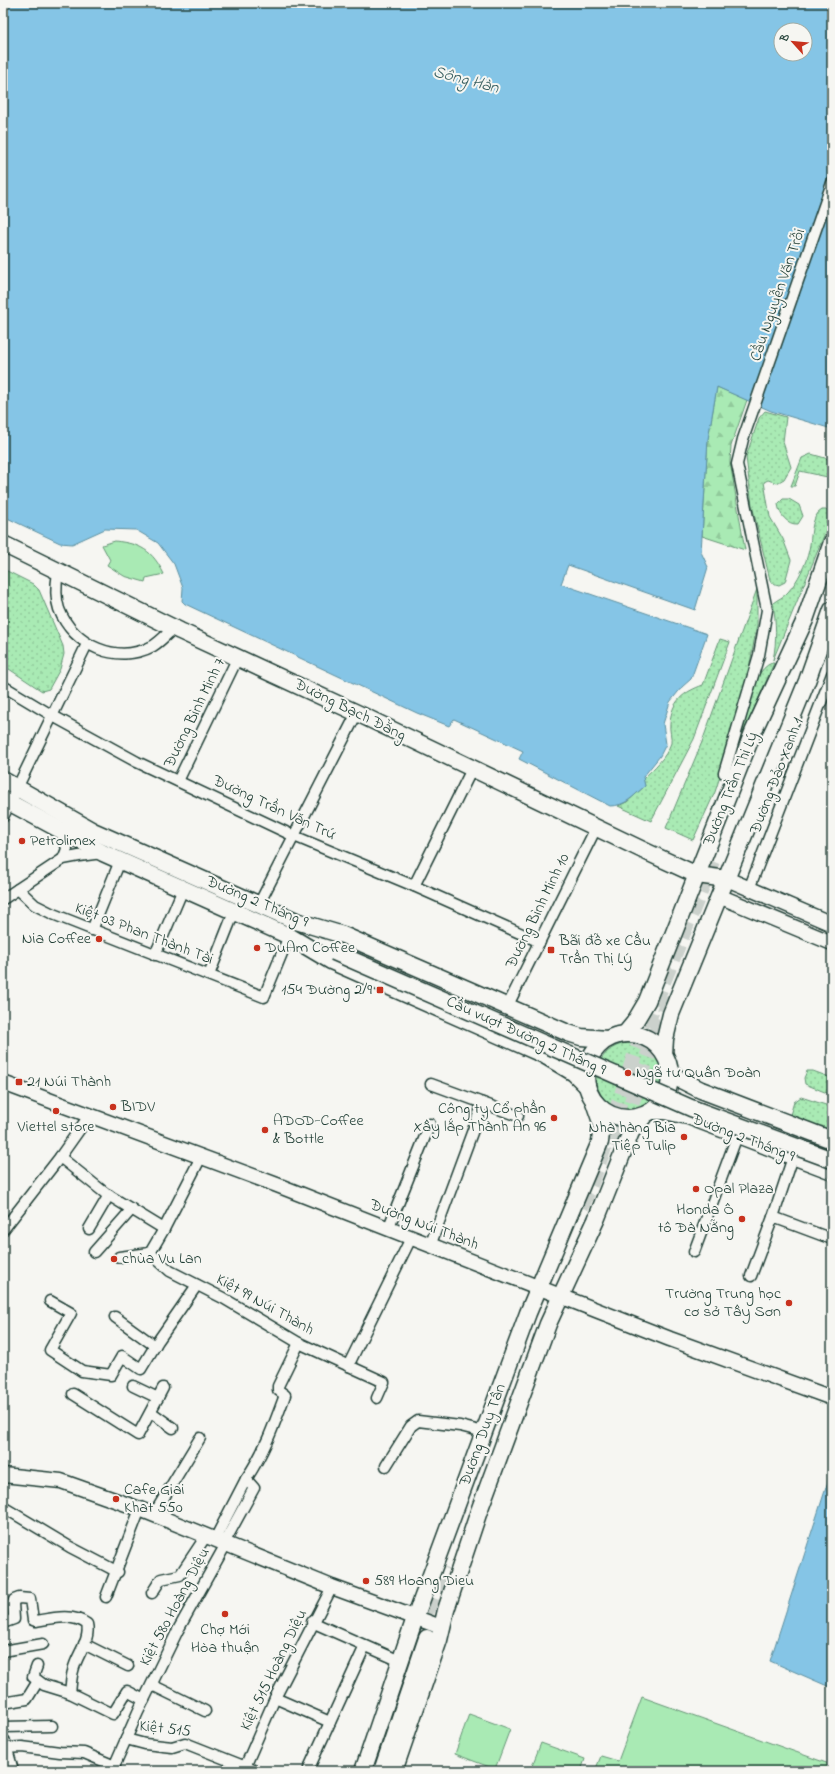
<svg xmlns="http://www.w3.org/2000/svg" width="835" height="1774" font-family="'Indie Flower',sans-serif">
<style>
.grass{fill:url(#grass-dots);stroke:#649474}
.forest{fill:url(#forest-firs);stroke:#649474}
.green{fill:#a9eab4;stroke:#649474}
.water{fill:#85c5e6;stroke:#5c8f9f;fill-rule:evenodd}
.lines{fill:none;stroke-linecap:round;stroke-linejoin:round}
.primary-tunnel{stroke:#cbd1cc;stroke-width:16;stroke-dasharray:16 8;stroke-linecap:butt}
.street-casing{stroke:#1f3d34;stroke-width:13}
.secondary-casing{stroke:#1f3d34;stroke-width:17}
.primary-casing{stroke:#1f3d34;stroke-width:19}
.street{stroke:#f6f6f2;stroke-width:10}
.secondary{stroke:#f6f6f2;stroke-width:14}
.primary{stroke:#f6f6f2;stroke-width:16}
.primary-bridge-casing{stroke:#1f3d34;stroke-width:19;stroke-linecap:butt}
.primary-bridge{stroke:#f6f6f2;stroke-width:16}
.poi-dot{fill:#c8321e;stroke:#f6f6f2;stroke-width:1.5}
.labels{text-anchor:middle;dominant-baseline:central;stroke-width:4;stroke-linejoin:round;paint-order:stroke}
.street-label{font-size:16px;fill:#1f3d34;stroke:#f6f6f2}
.poi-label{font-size:16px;fill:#1f3d34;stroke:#f6f6f2;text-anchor:start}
.water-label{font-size:17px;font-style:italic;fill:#385f60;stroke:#f6f6f2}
</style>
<defs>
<pattern id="grass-dots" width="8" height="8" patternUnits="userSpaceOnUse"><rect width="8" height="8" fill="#a9eab4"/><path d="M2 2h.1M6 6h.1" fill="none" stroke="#91ca9b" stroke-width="1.8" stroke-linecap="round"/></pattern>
<pattern id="forest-firs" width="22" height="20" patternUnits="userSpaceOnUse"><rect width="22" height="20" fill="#a9eab4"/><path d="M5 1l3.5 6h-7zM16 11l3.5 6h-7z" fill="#91ca9b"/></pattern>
</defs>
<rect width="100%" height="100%" fill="#f6f6f2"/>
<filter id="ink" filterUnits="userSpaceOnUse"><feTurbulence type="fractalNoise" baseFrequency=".025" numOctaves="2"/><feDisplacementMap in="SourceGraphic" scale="8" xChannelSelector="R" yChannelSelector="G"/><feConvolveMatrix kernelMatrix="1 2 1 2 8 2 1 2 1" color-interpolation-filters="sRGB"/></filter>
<g filter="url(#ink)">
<g class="grass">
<path d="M765 411 786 417 783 442 791 467 784 479 777 483 768 480 764 482 770 517 783 539 791 560 785 582 779 585 772 583 770 580 752 505 746 457 759 418Z"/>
<path d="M811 454 832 460V478L800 471 795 486H791L802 458Z"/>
<path d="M783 499H789L799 505 803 516 798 524C787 525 779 514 778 504Z"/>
<path d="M822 510H832V516L773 660C777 641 776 622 773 603 778 599 784 597 788 592 798 581 806 564 809 550 812 538 810 516 822 510Z"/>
<path d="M3 569 33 584 39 590 63 646 64 654 60 669 49 689 42 691 3 665Z"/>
<path d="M757 589V625L745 691 731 742 715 792 693 840 666 828 702 742Z"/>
<path d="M720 639 730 642 694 739 651 821 618 806 627 802 645 786 643 779C654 768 666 758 671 743 672 737 669 730 670 724 671 701 684 692 703 685Z"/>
<path d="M772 663H774L731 762C737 740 749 670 772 663Z"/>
<circle cx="630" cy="1077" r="34"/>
<path d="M807 1071H813L832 1078V1095L805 1084 804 1078Z"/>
<path d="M801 1097 832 1107V1131L790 1115 794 1102Z"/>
</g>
<path class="forest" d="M717 387 747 400 731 446 730 462 745 550 702 536 708 439Z"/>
<g class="green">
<path d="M115 541C141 544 152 550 164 574L146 578 145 582 124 576 107 565 110 560 102 545Z"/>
<path d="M642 1697 832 1765V1771H595L601 1756 618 1761Z"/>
<path d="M469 1714 510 1729 495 1769 455 1754Z"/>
<path d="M541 1743 585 1759 581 1771H530Z"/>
</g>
<g class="water">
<path d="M3 3H832V429L771 411 717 387 708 439 701 552 708 567 695 610 568 565 561 584 707 634 691 679 682 687 670 702 663 724 666 744 660 756 643 777 645 786C633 796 626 806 610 806L519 759 523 751 454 719 449 726 417 713 185 604 182 601 183 588 174 564 158 543 136 530 105 529 72 544 60 543 3 516ZM781 30H805V54H781Z"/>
<path d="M832 1469V1688L770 1661Z"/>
</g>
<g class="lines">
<g class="primary-tunnel">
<path d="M617 1148 639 1080 670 995"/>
<path d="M581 1207C604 1154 620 1098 639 1044 662 982 688 922 712 861"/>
<path d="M418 1635 443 1566"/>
</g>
<g class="street-casing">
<g id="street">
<path d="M58 572C56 584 55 597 59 609 73 646 117 665 153 646 161 641 167 634 174 628"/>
<path d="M3 686 53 716 137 762 294 836 414 886 540 942"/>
<path d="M724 773 759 655 767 610 737 464 743 439 832 183"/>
<path d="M178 781 238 657"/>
<path d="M3 817 87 644"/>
<path d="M62 831 67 849 63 859"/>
<path d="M414 886 472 769"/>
<path d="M18 889 35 905 53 914 264 997 289 936"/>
<path d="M749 889 832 674"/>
<path d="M3 899 63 859 79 856 102 853"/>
<path d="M259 904 357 713"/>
<path d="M92 930 120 861"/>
<path d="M155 955 183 889"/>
<path d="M209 975 234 912"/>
<path d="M507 1007 596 828"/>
<path d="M431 1084 518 1116"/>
<path d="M60 1157 105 1193 164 1229"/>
<path d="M793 1157 773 1217 832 1239"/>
<path d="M89 1229 109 1195"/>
<path d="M388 1229 430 1124"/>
<path d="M3 1230 60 1157 89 1116"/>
<path d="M430 1246 483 1103"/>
<path d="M94 1252 132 1209"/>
<path d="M694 1252 737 1136"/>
<path d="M150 1253 170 1271 223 1298 299 1343 384 1382 377 1398"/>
<path d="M150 1253 164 1229 201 1157"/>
<path d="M119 1257 150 1253"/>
<path d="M751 1276 773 1217"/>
<path d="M50 1301 71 1313 50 1350 82 1371 111 1375 122 1356 141 1369 158 1341 197 1285"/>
<path d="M115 1317 155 1346"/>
<path d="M348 1366 411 1238"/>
<path d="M133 1386 158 1398"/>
<path d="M73 1394 138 1435 163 1388"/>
<path d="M151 1412 173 1428"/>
<path d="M386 1466 411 1426 418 1421 460 1426 484 1432"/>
<path d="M3 1507 70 1547 118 1572"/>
<path d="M154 1514 200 1438"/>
<path d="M215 1539 246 1479"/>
<path d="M224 1543 254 1488 246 1479C264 1453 274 1425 285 1395L278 1390V1386L299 1343"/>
<path d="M152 1593 161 1579 180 1575 206 1536"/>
<path d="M106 1597 140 1509"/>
<path d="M312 1622 400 1661"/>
<path d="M3 1623 14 1619 13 1603 14 1600 19 1598 30 1599 33 1620 36 1621C53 1618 72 1613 87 1624 91 1641 76 1655 73 1671 71 1678 71 1686 70 1693"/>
<path d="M84 1644 128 1666"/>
<path d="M3 1651 43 1644"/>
<path d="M37 1666 33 1677 44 1685 70 1693 113 1714 127 1691 144 1700"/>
<path d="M152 1685 205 1711"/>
<path d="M275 1698 330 1722"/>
<path d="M3 1703 27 1699 38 1681"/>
<path d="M3 1727 52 1726"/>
<path d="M126 1739 145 1744 172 1747 185 1743 256 1771"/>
<path d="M5 1748 22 1747 60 1752 84 1753 115 1766"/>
<path d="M245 1767 275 1698 332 1587"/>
<path d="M309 1768 365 1646"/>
<path d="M112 1771 138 1712 178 1630 226 1544"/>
</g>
</g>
<g class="secondary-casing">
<g id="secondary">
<path d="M727 879 832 924"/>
<path d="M719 896 832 943"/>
<path d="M3 1083 277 1185 670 1339 832 1398"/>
<path d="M3 1475 61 1481 140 1509 332 1587 441 1627"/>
<path d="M3 1742 11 1771"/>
</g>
</g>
<g class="primary-casing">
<g id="primary">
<path d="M3 544 180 631 357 713 649 853 697 875 727 879"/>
<path d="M3 780 93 831 127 846 296 921 343 935 568 1033 581 1037 607 1039"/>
<path d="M3 799 103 853 289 936 331 961 544 1055 574 1073 587 1086"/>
<circle cx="628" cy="1076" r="42"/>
<path d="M625 1034 634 1023 647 1001 754 730 805 620 832 542"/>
<path d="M664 1054 665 1039 671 1014 807 681 832 610"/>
<path d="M670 1071 679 1079 701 1090 832 1140"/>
<path d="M652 1111H664L688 1116 832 1171"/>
<path d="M363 1771 415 1618 528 1313 600 1142 602 1125 594 1102"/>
<path d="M382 1771 427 1638"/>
<path d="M394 1771 439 1640 446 1610 479 1511 548 1324 596 1220 631 1132 644 1116"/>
</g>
</g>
<use href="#street" class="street"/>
<use href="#secondary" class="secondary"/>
<use href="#primary" class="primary"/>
<g class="primary-bridge-casing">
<path id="primary-bridge" d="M334 952 691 1108 832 1160"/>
</g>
<use href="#primary-bridge" class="primary-bridge"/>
</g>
</g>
<g class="poi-dot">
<circle cx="22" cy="841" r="4"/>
<circle cx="99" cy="939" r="4"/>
<circle cx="257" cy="948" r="4"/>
<rect x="547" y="946" width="8" height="8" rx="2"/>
<rect x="376" y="986" width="8" height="8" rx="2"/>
<circle cx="628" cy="1073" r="4"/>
<rect x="15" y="1078" width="8" height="8" rx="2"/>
<circle cx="113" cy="1107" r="4"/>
<circle cx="56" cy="1111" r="4"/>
<circle cx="554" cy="1118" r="4"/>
<circle cx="265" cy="1130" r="4"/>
<circle cx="684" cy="1137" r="4"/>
<circle cx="696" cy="1189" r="4"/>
<circle cx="742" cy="1219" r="4"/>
<circle cx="114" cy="1259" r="4"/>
<circle cx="789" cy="1303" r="4"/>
<circle cx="116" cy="1499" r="4"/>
<circle cx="366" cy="1581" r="4"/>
<circle cx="225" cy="1614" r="4"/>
</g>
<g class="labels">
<g class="street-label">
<text transform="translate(778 295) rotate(-71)">Cầu Nguyễn Văn Trỗi</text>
<text transform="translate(350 710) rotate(26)">Đường Bạch Đằng</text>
<text transform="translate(195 713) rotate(-64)">Đường Bình Minh 7</text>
<text transform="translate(777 776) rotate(-69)">Đường Đảo Xanh 1</text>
<text transform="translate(731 789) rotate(-68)">Đường Trần Thị Lý</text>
<text transform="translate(274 808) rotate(25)">Đường Trần Văn Trứ</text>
<text transform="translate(257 902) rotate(23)">Đường 2 Tháng 9</text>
<text transform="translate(538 911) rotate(-64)">Đường Bình Minh 10</text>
<text transform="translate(144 934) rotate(21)">Kiệt 03 Phan Thành Tài</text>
<text transform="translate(526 1036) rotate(24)">Cầu vượt Đường 2 Tháng 9</text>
<text transform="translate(743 1138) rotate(21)">Đường 2 Tháng 9</text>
<text transform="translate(424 1225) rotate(21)">Đường Núi Thành</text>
<text transform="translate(265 1305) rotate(29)">Kiệt 99 Núi Thành</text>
<text transform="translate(483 1435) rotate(-70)">Đường Duy Tân</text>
<text transform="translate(175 1607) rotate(-62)">Kiệt 580 Hoàng Diệu</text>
<text transform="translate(274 1670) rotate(-64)">Kiệt 515 Hoàng Diệu</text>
<text transform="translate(165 1729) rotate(6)">Kiệt 515</text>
</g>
<g class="poi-label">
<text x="30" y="841">Petrolimex</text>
<text x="91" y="939" text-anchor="end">Nia Coffee</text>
<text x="559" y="941">Bãi đỗ xe Cầu<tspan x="559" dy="18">Trần Thị Lý</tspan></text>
<text x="265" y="948">DuAm Coffee</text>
<text x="372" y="990" text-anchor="end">154 Đường 2/9</text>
<text x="636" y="1073">Ngã tư Quân Đoàn</text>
<text x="27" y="1082">21 Núi Thành</text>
<text x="121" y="1107">BIDV</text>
<text x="546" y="1109" text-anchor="end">Công ty Cổ phần<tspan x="546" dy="18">Xây lắp Thành An 96</tspan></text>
<text x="273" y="1121">ADOD-Coffee<tspan x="273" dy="18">&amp; Bottle</tspan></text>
<text x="56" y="1127" text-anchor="middle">Viettel store</text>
<text x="676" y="1128" text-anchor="end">Nhà hàng Bia<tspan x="676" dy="18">Tiệp Tulip</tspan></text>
<text x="704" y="1189">Opal Plaza</text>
<text x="734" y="1210" text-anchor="end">Honda Ô<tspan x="734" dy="18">tô Đà Nẵng</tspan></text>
<text x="122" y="1259">chùa Vu Lan</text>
<text x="781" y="1294" text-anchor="end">Trường Trung học<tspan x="781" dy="18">cơ sở Tây Sơn</tspan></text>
<text x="124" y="1490">Cafe Giai<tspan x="124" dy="18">Khat 550</tspan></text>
<text x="374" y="1581">589 Hoang Dieu</text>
<text x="225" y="1630" text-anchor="middle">Chợ Mới<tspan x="225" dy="18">Hòa thuận</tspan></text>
</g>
<g class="water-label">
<text transform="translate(466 80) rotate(15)">Sông Hàn</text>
</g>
</g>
<rect width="835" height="1774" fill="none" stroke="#f6f6f2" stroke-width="16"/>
<rect x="8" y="8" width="819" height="1758" fill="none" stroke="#1f3d34" stroke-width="1.5" filter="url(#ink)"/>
<g transform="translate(793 42) rotate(297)"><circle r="19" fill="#f6f6f2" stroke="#a0aca6"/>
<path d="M0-3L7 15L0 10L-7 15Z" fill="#c8321e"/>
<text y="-6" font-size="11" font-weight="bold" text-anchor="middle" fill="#1f3d34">B</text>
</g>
</svg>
